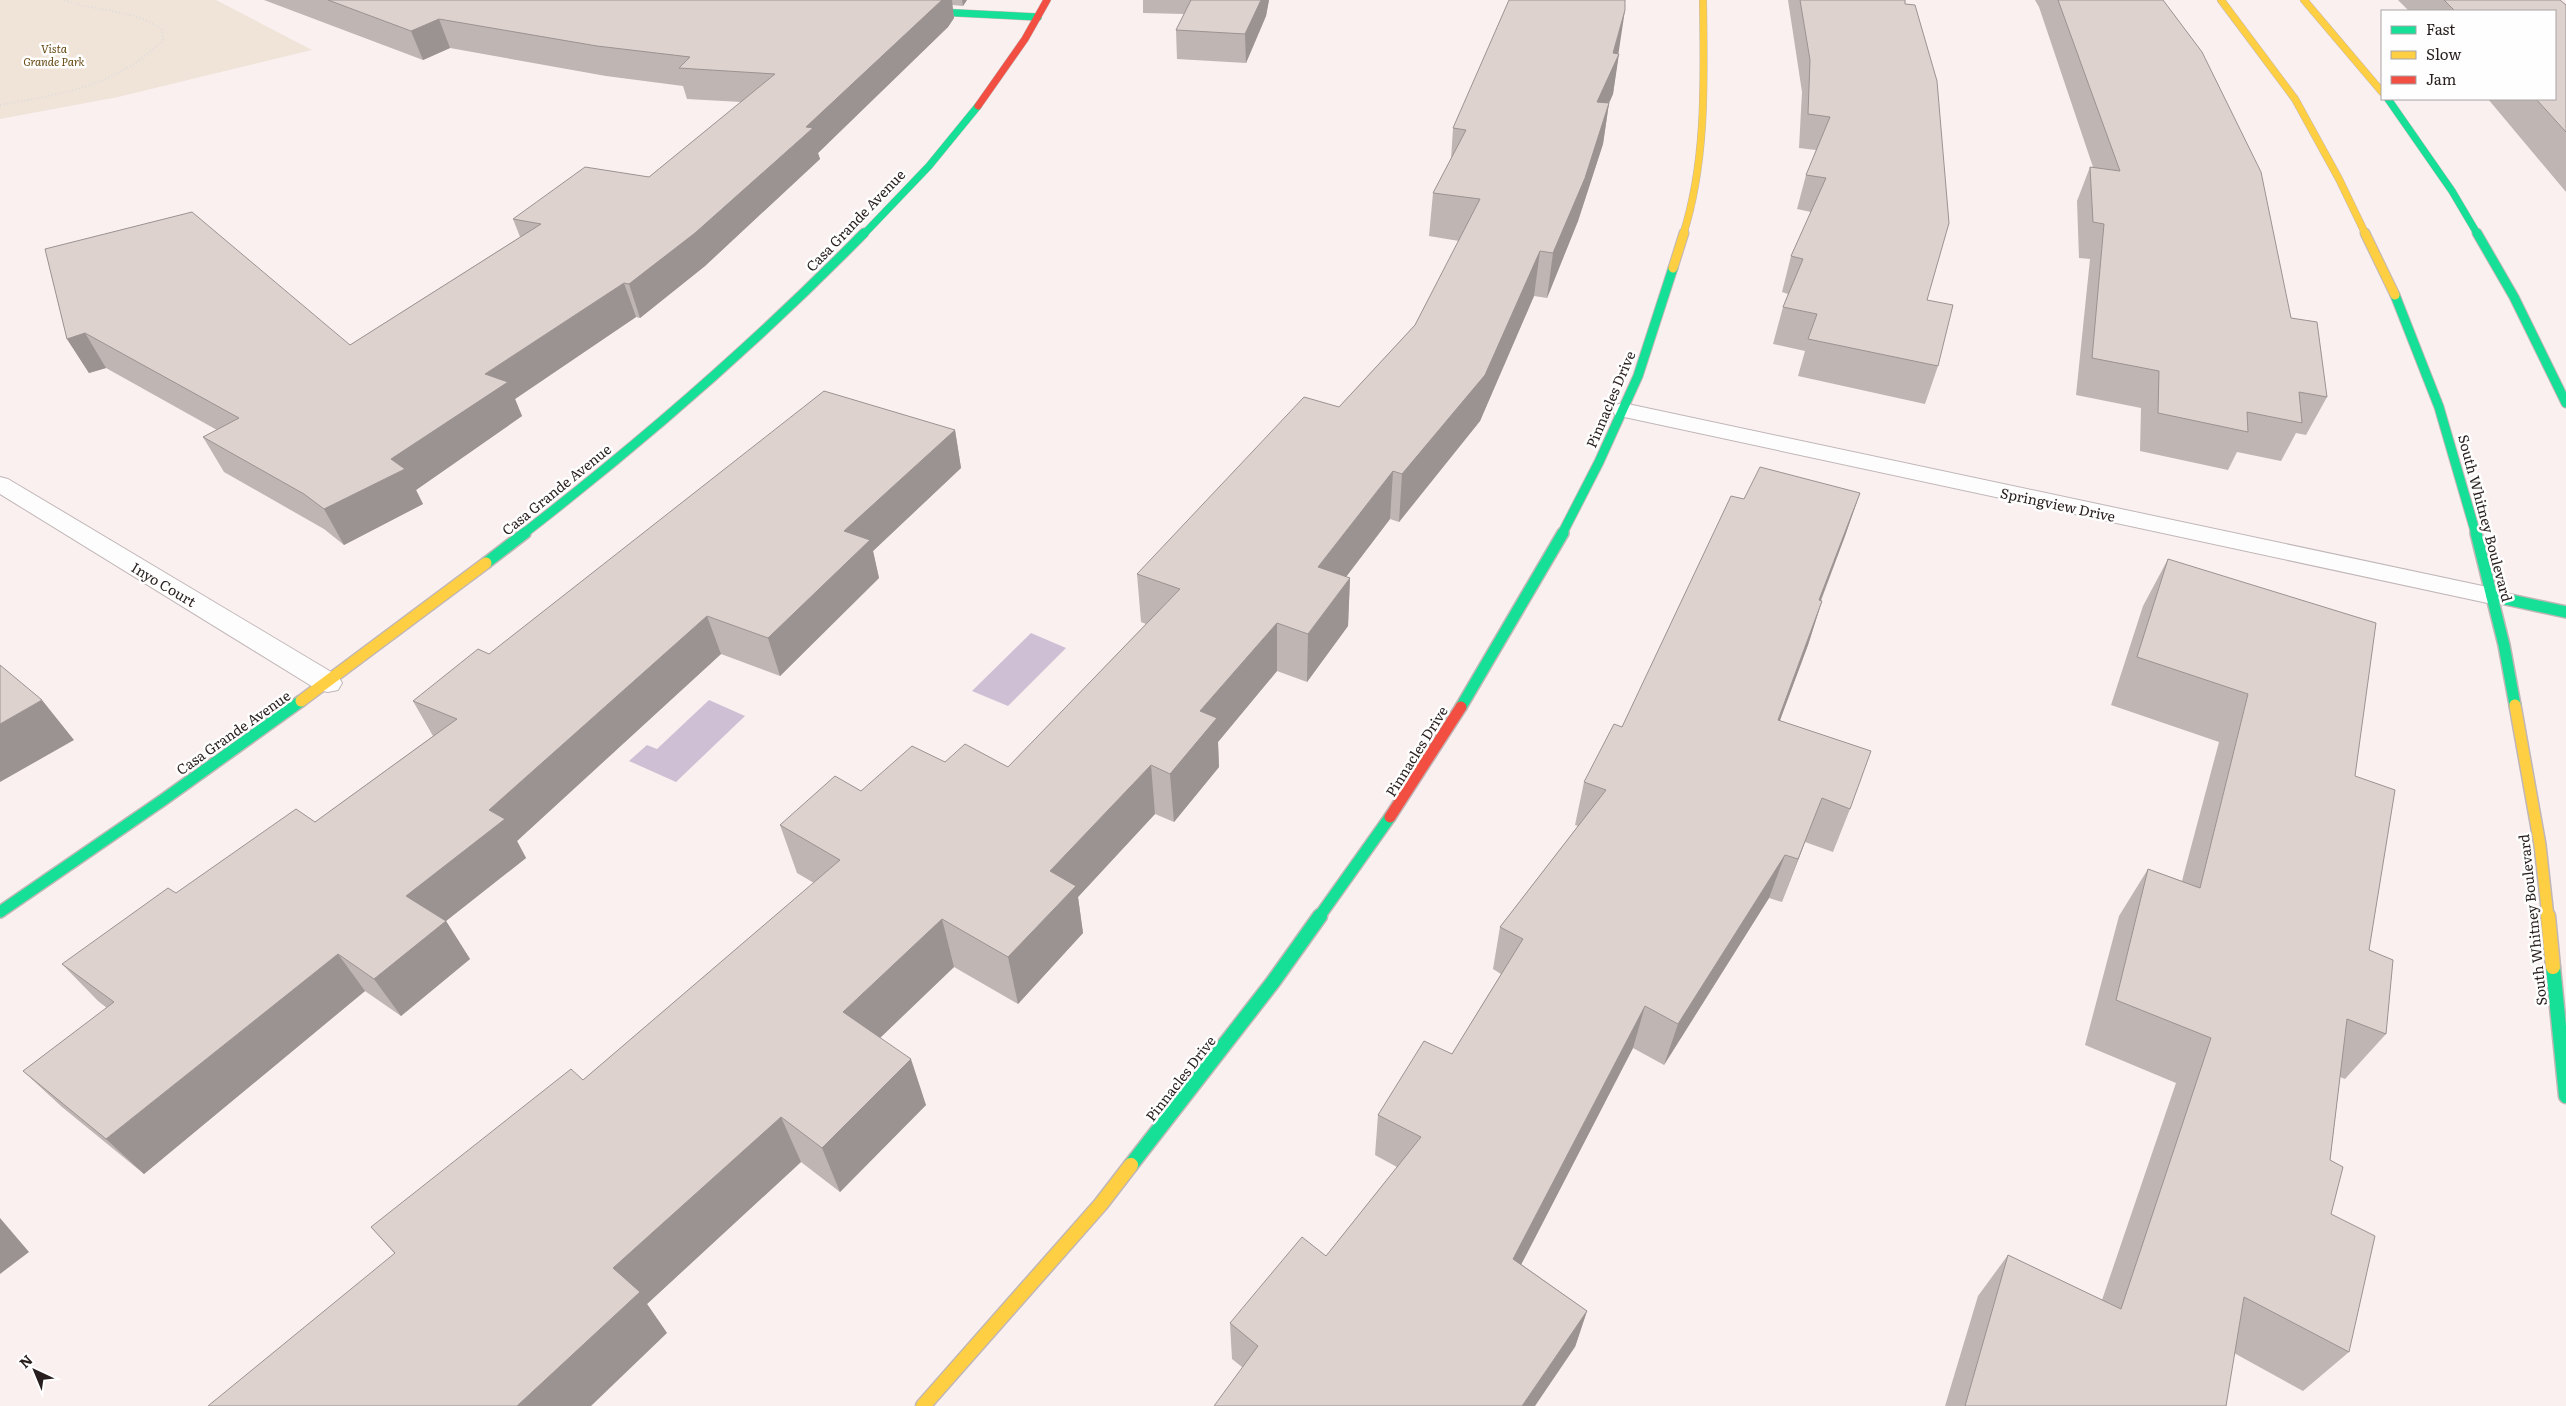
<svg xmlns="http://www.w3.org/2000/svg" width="2566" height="1406" font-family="Literata,serif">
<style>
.green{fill:#f0e4d9}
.water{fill:#cfbfd5}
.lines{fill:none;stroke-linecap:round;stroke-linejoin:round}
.street-casing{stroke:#c0b6b7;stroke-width:2}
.fast-far3-casing{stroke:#c0b6b7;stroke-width:8}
.fast-far2-casing{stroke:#c0b6b7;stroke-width:11}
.fast-far1-casing{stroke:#c0b6b7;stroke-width:14}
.fast-casing{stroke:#c0b6b7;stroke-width:17}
.slow-far3-casing{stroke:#c0b6b7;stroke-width:8}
.slow-far2-casing{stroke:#c0b6b7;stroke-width:11}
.slow-far1-casing{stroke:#c0b6b7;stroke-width:14}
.slow-casing{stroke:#c0b6b7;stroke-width:17}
.jam-far1-casing{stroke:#c0b6b7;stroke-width:8}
.jam-casing{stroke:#c0b6b7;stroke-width:14}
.path{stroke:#dfdcdc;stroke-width:2;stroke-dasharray:1 2.5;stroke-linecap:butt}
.street{fill:#fefdfd;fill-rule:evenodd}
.fast-far3{stroke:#16e098;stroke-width:7}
.fast-far2{stroke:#16e098;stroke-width:9}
.fast-far1{stroke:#16e098;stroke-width:11}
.fast{stroke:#16e098;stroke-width:14}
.slow-far3{stroke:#ffcf43;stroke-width:7}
.slow-far2{stroke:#ffcf43;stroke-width:9}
.slow-far1{stroke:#ffcf43;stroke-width:11}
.slow{stroke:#ffcf43;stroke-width:14}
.jam-far1{stroke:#f24e42;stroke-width:7}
.jam{stroke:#f24e42;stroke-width:11}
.wall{fill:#bfb5b2}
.shaded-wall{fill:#9b9391}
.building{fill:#ded2cf;stroke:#9b9391}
.labels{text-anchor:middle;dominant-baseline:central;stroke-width:5;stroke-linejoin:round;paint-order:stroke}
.far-park-label{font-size:11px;font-style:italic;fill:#664a14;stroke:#fefefe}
.street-label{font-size:14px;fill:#281e1e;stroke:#fefefe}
</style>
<rect width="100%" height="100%" fill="#faf0f0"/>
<path class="green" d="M0 0H216L312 50 118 97 0 119Z"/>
<g class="water">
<path d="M1031 633 1066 648 1008 706 972 691Z"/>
<path d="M709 700 745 716 676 782 629 761 647 745 657 749Z"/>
</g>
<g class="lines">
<g class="street-casing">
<g id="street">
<path d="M1623 403 2492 588 2501 590 2505 596 2501 602 2492 604 1615 415 1612 410 1615 405Z"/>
<path d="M0 477 8 479 338 676 342 683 338 690 328 692 318 690 0 494Z"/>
</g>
</g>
<g class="fast-far3-casing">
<g id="fast-far3">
<path d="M917 11 1038 17"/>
<path d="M2388 99 2452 191 2478 235"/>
<path d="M863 235 929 166 978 106"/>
</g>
</g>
<g class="fast-far2-casing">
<g id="fast-far2">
<path d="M2477 233 2514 297 2566 403"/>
<path d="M2395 295 2439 407 2476 534"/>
<path d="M523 534C643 441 758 341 864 233"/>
<path d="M1562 534 1599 462 1638 376 1673 268"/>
</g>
</g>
<g class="fast-far1-casing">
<g id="fast-far1">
<path d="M2476 533 2504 645 2515 705"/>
<path d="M486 563 525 533"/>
<path d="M2492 596 2566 612"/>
<path d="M1461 707 1563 533"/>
<path d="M0 912 163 800 301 701"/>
<path d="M1319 917 1390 817"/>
</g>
</g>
<g class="fast-casing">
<g id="fast">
<path d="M2553 967 2566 1096"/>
<path d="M1131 1165 1273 982 1320 916"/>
</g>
</g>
<g class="slow-far3-casing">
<g id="slow-far3">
<path d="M2221 0 2295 99 2339 179 2366 235"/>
<path d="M2304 0 2382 92"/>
<path d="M1683 235C1707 160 1704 78 1703 0"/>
</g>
</g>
<g class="slow-far2-casing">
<g id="slow-far2">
<path d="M2365 233 2395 295"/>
<path d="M1673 268 1684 233"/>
</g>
</g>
<g class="slow-far1-casing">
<g id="slow-far1">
<path d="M301 701 486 563"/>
<path d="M2515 705 2540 845 2548 917"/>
</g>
</g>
<g class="slow-casing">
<g id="slow">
<path d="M2548 916 2553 967"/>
<path d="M923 1406 1101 1204 1131 1165"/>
</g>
</g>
<g class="jam-far1-casing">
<path id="jam-far1" d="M978 106 1025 39 1047 0"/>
</g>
<g class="jam-casing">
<path id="jam" d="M1390 817 1461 707"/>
</g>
<path class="path" d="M0 105C62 94 117 86 163 40L162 30C136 9 96 12 64 0"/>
<use href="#street" class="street"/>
<use href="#fast-far3" class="fast-far3"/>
<use href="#fast-far2" class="fast-far2"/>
<use href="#fast-far1" class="fast-far1"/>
<use href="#fast" class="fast"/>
<use href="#slow-far3" class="slow-far3"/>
<use href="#slow-far2" class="slow-far2"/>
<use href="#slow-far1" class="slow-far1"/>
<use href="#slow" class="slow"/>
<use href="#jam-far1" class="jam-far1"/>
<use href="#jam" class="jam"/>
</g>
<g class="wall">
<path d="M264 0H967L963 6 952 5 954 18 948 27 818 153 820 159 705 266 640 318 636 317 515 399 522 416 416 490 423 504 344 545 324 529 224 472 203 437 217 430 106 368 89 373 67 339 45 249 350 345 520 237 513 219 649 177 741 102 687 99 683 86 606 76 450 48 423 60Z"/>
<path d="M1143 0H1269L1266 16 1246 63 1177 59 1176 30 1184 14 1143 13Z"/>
<path d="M1788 0H1905L1927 300 1938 366 1925 404 1798 376 1805 351 1773 344 1783 307 1788 294 1782 292 1791 256 1811 212 1797 209 1806 175 1816 150 1799 148 1802 92Z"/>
<path d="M2035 0H2163L2291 318 2327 397 2306 435 2296 433 2281 461 2237 452 2228 470 2140 451 2141 408 2076 395 2090 259 2079 258 2077 201 2090 167H2093L2039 7Z"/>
<path d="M2398 0H2560L2566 5V192L2488 99H2555V11H2409Z"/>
<path d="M1619 50 1613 94 1609 103 1603 144 1578 221 1547 298 1534 296 1480 421 1399 522 1390 519 1346 577 1350 578 1348 626 1307 682 1277 671 1218 742 1219 767 1174 822 1155 814 1078 897 1083 933 1018 1004 954 967 880 1038 926 1105 840 1192 801 1162 647 1304 667 1333 395 1254 371 1227 583 1080 814 883 797 873 780 825 861 791 945 762 1008 767 1146 624 1141 622 1137 574 1339 407 1415 325 1459 241 1429 236 1433 193 1451 159 1453 128Z"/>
<path d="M955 430 961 468 873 551 879 578 780 676 721 654 517 841 526 858 446 921 470 959 401 1016 365 991 144 1174 62 1107 23 1071 107 1008 98 1001 62 964 176 893 315 822 433 736 413 701 489 654Z"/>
<path d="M1860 493 1845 536 1821 601H1822L1808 645 1780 720 1850 809 1833 852 1805 842 1782 902 1769 898 1664 1065 1633 1048 1521 1264 1587 1311 1575 1347 1242 1367 1232 1359 1230 1323 1326 1256 1397 1167 1375 1155 1378 1115 1452 1054 1501 974 1493 969 1500 927 1578 826 1575 825 1584 782 1622 727 1744 499Z"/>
<path d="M2168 559 2355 776 2369 950 2386 1034 2345 1079 2340 1077 2330 1160 2331 1214 2349 1352 2303 1391 2234 1353 2226 1406H1945L1978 1296 2008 1255 2102 1300 2176 1083 2085 1045 2119 916 2148 869 2182 881 2219 742 2111 705 2143 606Z"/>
</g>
<g class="shaded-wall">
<path d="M942 0H952L954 18 948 27 818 153 820 159 705 266 640 318 629 284Z"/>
<path d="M962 0H967L963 6Z"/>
<path d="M1261 0H1269L1266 16 1246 63 1245 34Z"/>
<path d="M1625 10 1619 50 1616 60 1619 54 1613 94 1609 103 1603 144 1578 221 1547 298 1553 253 1597 102 1613 53Z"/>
<path d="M439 19 450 48 423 60 411 31Z"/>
<path d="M1540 251 1534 296 1480 421 1399 522 1402 474Z"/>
<path d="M624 283 636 317 515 399 522 416 416 490 423 504 344 545 324 509 391 459 485 374Z"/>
<path d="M85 333 106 368 89 373 67 339Z"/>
<path d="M955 430 961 468 873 551 879 578 780 676 768 638 844 531Z"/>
<path d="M1393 471 1390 519 1317 615 1318 567Z"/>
<path d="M1860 493 1845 536 1804 644 1819 600Z"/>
<path d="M1350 578 1348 626 1307 682 1308 634Z"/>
<path d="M1822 601 1808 645 1764 763 1778 720Z"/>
<path d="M707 616 721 654 517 841 526 858 446 921 470 959 401 1016 374 979 406 896 489 810Z"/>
<path d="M1277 623V671L1218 742 1219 767 1174 822 1170 774 1200 711Z"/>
<path d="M42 700 74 740 0 782V724Z"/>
<path d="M1151 765 1155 814 1078 897 1083 933 1018 1004 1008 957 1050 871Z"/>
<path d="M1822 798 1805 842 1782 902 1798 859Z"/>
<path d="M1785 855 1769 898 1664 1065 1678 1024Z"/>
<path d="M942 919 954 967 859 1058 843 1012Z"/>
<path d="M338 954 365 991 144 1174 106 1139Z"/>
<path d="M1645 1006 1633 1048 1505 1296 1513 1259Z"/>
<path d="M911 1059 926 1105 840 1192 822 1148Z"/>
<path d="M781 1117 801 1162 647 1304 667 1333 591 1406H517L613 1268Z"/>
<path d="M0 1218 29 1252 0 1274Z"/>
<path d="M1587 1311 1575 1347 1535 1406H1522Z"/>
</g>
<g class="building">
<path d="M328 0H942L806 127 813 128 695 233 629 284 624 283 485 374 508 382 391 459 405 469 324 509 304 494 203 437 239 418 85 333 67 339 45 249 192 212 350 345 541 224 513 219 585 167 649 177 775 74 679 68 690 57 597 46 439 19 411 31Z"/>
<path d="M1191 0H1261L1245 34 1176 30Z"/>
<path d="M1509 0H1625V10L1613 53 1619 54 1597 102 1609 103 1585 178 1553 253 1540 251 1485 375 1402 474 1393 471 1318 567 1350 578 1308 634 1277 623 1200 711 1217 718 1170 774 1151 765 1050 871 1076 886 1008 957 942 919 843 1012 911 1059 822 1148 781 1117 613 1268 640 1292 517 1406H208L395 1253 371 1227 571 1069 583 1080 840 860 780 825 835 776 861 791 912 746 945 762 965 744 1008 767 1180 589 1137 574 1304 397 1339 407 1415 325 1480 199 1433 193 1466 130 1453 128Z"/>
<path d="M1800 0H1905V4L1915 5 1937 81 1949 223 1927 300 1953 305 1938 366 1808 339 1817 314 1783 307 1803 259 1791 256 1826 178 1806 175 1830 117 1808 114 1810 60Z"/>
<path d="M2058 0H2163L2202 52 2261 172 2291 318 2317 322 2327 397 2299 392 2302 423 2247 412 2248 432 2158 413 2159 371 2092 358 2104 224 2093 222 2090 167 2120 171Z"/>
<path d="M2444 0H2560L2566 5V132L2536 99H2555V11H2455Z"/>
<path d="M824 391 955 430 844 531 870 540 768 638 707 616 489 810 505 819 406 896 446 921 374 979 338 954 106 1139 23 1071 114 1002 62 964 168 888 176 893 296 809 315 822 457 719 413 701 478 649 489 654Z"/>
<path d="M1760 467 1860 493 1819 600 1822 601 1778 720 1871 751 1850 809 1822 798 1798 859 1785 855 1678 1024 1645 1006 1513 1259 1587 1311 1522 1406H1214L1258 1346 1230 1323 1302 1237 1326 1256 1421 1137 1378 1115 1424 1041 1452 1054 1523 939 1500 927 1606 790 1584 782 1614 724 1622 727 1731 496 1744 499Z"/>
<path d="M2168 559 2376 623 2355 776 2395 790 2369 950 2393 960 2386 1034 2347 1019 2330 1160 2343 1167 2331 1214 2375 1236 2349 1352 2244 1297 2226 1406H1965L2008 1255 2121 1309 2211 1038 2116 1000 2148 869 2200 888 2248 694 2137 657Z"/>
<path d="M0 665 42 700 0 724Z"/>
</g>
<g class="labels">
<g class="far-park-label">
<text x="54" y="48">Vista<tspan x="54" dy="13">Grande Park</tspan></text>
</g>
<g class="street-label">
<text transform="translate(855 220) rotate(-46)">Casa Grande Avenue</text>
<text transform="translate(1610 399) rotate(-67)">Pinnacles Drive</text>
<text transform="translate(556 489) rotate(-39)">Casa Grande Avenue</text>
<text transform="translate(2058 504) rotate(12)">Springview Drive</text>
<text transform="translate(2486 518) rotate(75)">South Whitney Boulevard</text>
<text transform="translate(164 584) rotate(31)">Inyo Court</text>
<text transform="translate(233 732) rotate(-35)">Casa Grande Avenue</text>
<text transform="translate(1416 751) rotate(-58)">Pinnacles Drive</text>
<text transform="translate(2532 920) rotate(-96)">South Whitney Boulevard</text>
<text transform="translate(1180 1078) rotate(-52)">Pinnacles Drive</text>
</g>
</g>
<rect x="2381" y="10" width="175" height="90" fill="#fefefe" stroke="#a8a4a4"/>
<rect x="2391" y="26" width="25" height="8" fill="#16e098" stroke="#a8a4a4"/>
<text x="2426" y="35" font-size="15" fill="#281e1e">Fast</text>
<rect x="2391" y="51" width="25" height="8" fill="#ffcf43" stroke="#a8a4a4"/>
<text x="2426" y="60" font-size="15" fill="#281e1e">Slow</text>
<rect x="2391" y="76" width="25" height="8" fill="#f24e42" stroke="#a8a4a4"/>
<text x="2426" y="85" font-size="15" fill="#281e1e">Jam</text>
<g transform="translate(35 1371) rotate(316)" stroke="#fefefe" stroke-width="4" paint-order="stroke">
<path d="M0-4L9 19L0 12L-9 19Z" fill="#281e1e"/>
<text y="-8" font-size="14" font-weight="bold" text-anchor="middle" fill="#281e1e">N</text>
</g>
</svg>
